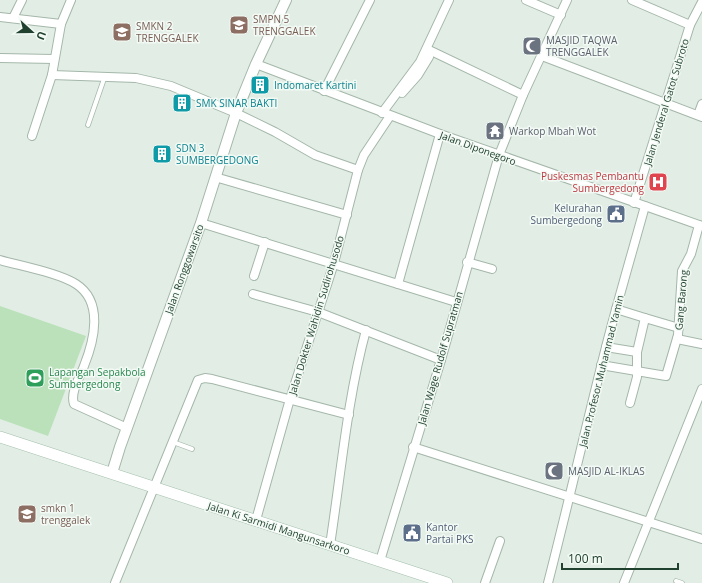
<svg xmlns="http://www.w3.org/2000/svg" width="702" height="583" font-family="'Open Sans',sans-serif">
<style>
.park{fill:#bae1b9}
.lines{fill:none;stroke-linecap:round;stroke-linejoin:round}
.service-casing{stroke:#a4b7aa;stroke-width:5.5}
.minor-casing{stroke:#a4b7aa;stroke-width:10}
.tertiary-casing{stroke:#a4b7aa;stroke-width:12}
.secondary-casing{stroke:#a2beac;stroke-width:12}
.service{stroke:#fff;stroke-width:4}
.minor{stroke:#fff;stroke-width:8}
.tertiary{stroke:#fff;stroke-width:10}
.secondary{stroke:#fff;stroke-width:11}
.labels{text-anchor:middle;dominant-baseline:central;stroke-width:3;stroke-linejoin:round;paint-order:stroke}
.education-label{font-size:10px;fill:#785e54;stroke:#f3faf5;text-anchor:start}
.worship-label{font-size:10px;fill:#5b616d;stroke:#f3faf5;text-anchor:start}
.culture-label{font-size:10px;fill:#0d838f;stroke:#f3faf5;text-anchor:start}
.street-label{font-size:10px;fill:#20412e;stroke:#f3faf5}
.health-label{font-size:10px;fill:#be3a42;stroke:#f3faf5;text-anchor:end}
.service-label{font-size:10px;fill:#4e5e75;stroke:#f3faf5;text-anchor:end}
.leisure-label{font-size:10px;fill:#27864d;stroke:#f3faf5;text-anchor:start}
</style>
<rect width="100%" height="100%" fill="#e2eee5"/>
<path class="park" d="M0 306 86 336 48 436 0 419Z"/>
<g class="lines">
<g class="service-casing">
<g id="service">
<path d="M88 125 105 76"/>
<path d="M173 442 192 449"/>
<path d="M676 581 682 583"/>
</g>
</g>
<g class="minor-casing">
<g id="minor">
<path d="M526 0 561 15"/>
<path d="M632 0 690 25"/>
<path d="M0 17 61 24"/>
<path d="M13 18 22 0"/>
<path d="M427 49 523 95"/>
<path d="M542 56 702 117"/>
<path d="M0 58 54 59"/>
<path d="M256 64 440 134 702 226"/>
<path d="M52 75 136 78 171 86 236 113 275 132 315 155 358 170"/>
<path d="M324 91 370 0"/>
<path d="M402 93 418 75 429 57"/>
<path d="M382 113 420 62 449 0"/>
<path d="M698 115 702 104"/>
<path d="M32 136 52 75 61 24 71 0"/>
<path d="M215 177 347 215"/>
<path d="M634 203 680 57 690 25 702 2"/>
<path d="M201 223 456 302"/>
<path d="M0 260C21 266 59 273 76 284 104 302 94 341 84 366 80 377 70 392 74 404L127 428"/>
<path d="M467 262 492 269"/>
<path d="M254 276 265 242"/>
<path d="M398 284 440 134"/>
<path d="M253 294 318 312 441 360"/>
<path d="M616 309 645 318"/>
<path d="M677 339 702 344"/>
<path d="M606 347 637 352V377L630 403"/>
<path d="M637 352 645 318 679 328"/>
<path d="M601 365 666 376 678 335 682 271 691 254 699 225"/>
<path d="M413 447 702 539"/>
<path d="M256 520 290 399 334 263 358 170 364 155 390 116"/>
<path d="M330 545C341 474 347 400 366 330"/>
<path d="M380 561 441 360 499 155 523 95 567 0"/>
<path d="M115 583 198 380 205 378 212 379 349 415"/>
<path d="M485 583 500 541"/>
<path d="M548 583C568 505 586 426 606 347 618 300 632 253 645 206"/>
<path d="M624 583 702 389"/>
</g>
</g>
<g class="tertiary-casing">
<path id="tertiary" d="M112 473 120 447 201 223 236 113 256 64 286 0"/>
</g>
<g class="secondary-casing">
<path id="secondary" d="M0 437 447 583"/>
</g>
<use href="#service" class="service"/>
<use href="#minor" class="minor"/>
<use href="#tertiary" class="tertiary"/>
<use href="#secondary" class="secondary"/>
</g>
<defs>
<g id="school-square" transform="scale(1)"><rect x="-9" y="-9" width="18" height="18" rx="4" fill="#8d6e63" stroke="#f3faf5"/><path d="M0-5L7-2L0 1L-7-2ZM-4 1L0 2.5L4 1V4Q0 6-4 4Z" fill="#fff"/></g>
<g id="mosque-square" transform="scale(1)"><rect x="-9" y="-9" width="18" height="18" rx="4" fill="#6b7280" stroke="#f3faf5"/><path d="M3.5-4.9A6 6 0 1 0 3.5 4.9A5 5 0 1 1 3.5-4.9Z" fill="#fff"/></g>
<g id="building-square" transform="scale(1)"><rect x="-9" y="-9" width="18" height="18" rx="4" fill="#0f9aa8" stroke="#f3faf5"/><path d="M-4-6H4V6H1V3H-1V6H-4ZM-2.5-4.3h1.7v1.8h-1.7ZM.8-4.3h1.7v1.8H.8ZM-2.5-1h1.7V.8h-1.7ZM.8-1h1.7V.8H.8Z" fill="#fff"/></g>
<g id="temple-square" transform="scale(1)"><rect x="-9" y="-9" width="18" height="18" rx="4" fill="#6b7280" stroke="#f3faf5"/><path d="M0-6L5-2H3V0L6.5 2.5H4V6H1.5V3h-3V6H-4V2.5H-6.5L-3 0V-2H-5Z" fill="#fff"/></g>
<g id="hospital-square" transform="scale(1)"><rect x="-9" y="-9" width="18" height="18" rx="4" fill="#e0444e" stroke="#f3faf5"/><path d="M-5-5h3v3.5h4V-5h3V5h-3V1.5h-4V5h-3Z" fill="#fff"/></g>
<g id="civic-square" transform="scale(1)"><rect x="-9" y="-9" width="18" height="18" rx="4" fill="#5c6f8a" stroke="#f3faf5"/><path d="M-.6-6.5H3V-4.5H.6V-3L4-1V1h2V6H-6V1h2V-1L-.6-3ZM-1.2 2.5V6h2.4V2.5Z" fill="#fff"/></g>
<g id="stadium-square" transform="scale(1)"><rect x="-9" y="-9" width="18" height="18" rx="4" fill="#2e9e5b" stroke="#f3faf5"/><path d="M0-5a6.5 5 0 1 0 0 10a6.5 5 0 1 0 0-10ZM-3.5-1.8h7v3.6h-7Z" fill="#fff"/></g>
</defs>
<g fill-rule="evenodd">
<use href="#school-square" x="239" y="25"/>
<use href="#school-square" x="122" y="32"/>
<use href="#mosque-square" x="532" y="46"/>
<use href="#building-square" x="260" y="85"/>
<use href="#building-square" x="182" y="103"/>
<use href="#temple-square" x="495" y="131"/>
<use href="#building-square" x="162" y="154"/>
<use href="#hospital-square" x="658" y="182"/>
<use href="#civic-square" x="616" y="214"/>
<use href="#stadium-square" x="35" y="378"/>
<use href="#mosque-square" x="554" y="471"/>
<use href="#school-square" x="27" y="514"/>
<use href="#civic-square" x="412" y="533"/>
</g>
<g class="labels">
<g class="education-label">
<text x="253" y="19">SMPN 5<tspan x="253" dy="12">TRENGGALEK</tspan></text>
<text x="136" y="26">SMKN 2<tspan x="136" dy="12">TRENGGALEK</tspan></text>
<text x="41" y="508">smkn 1<tspan x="41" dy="12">trenggalek</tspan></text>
</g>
<g class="worship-label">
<text x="546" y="40">MASJID TAQWA<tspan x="546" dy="12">TRENGGALEK</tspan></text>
<text x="509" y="131">Warkop Mbah Wot</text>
<text x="568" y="471">MASJID AL-IKLAS</text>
</g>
<g class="culture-label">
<text x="274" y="85">Indomaret Kartini</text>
<text x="196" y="103">SMK SINAR BAKTI</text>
<text x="176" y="148">SDN 3<tspan x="176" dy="12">SUMBERGEDONG</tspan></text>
</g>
<g class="street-label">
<text transform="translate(666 102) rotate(-73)">Jalan Jenderal Gatot Subroto</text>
<text transform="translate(478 148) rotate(20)">Jalan Diponegoro</text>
<text transform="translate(184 269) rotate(-70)">Jalan Ronggowarsito</text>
<text transform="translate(681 300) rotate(-85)">Gang Barong</text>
<text transform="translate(316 315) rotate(-73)">Jalan Dokter Wahidin Sudirohusodo</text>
<text transform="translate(440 358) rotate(-74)">Jalan Wage Rudolf Supratman</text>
<text transform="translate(601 371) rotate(-76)">Jalan Profesor Muhammad Yamin</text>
<text transform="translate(279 528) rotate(18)">Jalan Ki Sarmidi Mangunsarkoro</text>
</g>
<g class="health-label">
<text x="644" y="176">Puskesmas Pembantu<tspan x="644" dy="12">Sumbergedong</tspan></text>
</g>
<g class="service-label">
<text x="602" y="208">Kelurahan<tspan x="602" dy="12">Sumbergedong</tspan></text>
<text x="426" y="527" text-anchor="start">Kantor<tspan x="426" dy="12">Partai PKS</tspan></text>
</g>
<g class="leisure-label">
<text x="49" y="372">Lapangan Sepakbola<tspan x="49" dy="12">Sumbergedong</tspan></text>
</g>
</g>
<g transform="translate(32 32) rotate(111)" stroke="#f3faf5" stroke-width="3" paint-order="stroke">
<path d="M0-3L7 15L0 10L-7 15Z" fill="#20412e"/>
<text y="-6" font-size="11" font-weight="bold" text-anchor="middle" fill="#20412e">U</text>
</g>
<path d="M562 563v6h116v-6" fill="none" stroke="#20412e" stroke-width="2"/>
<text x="568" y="563" font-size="12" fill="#20412e" stroke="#f3faf5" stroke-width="3" paint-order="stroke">100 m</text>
</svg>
